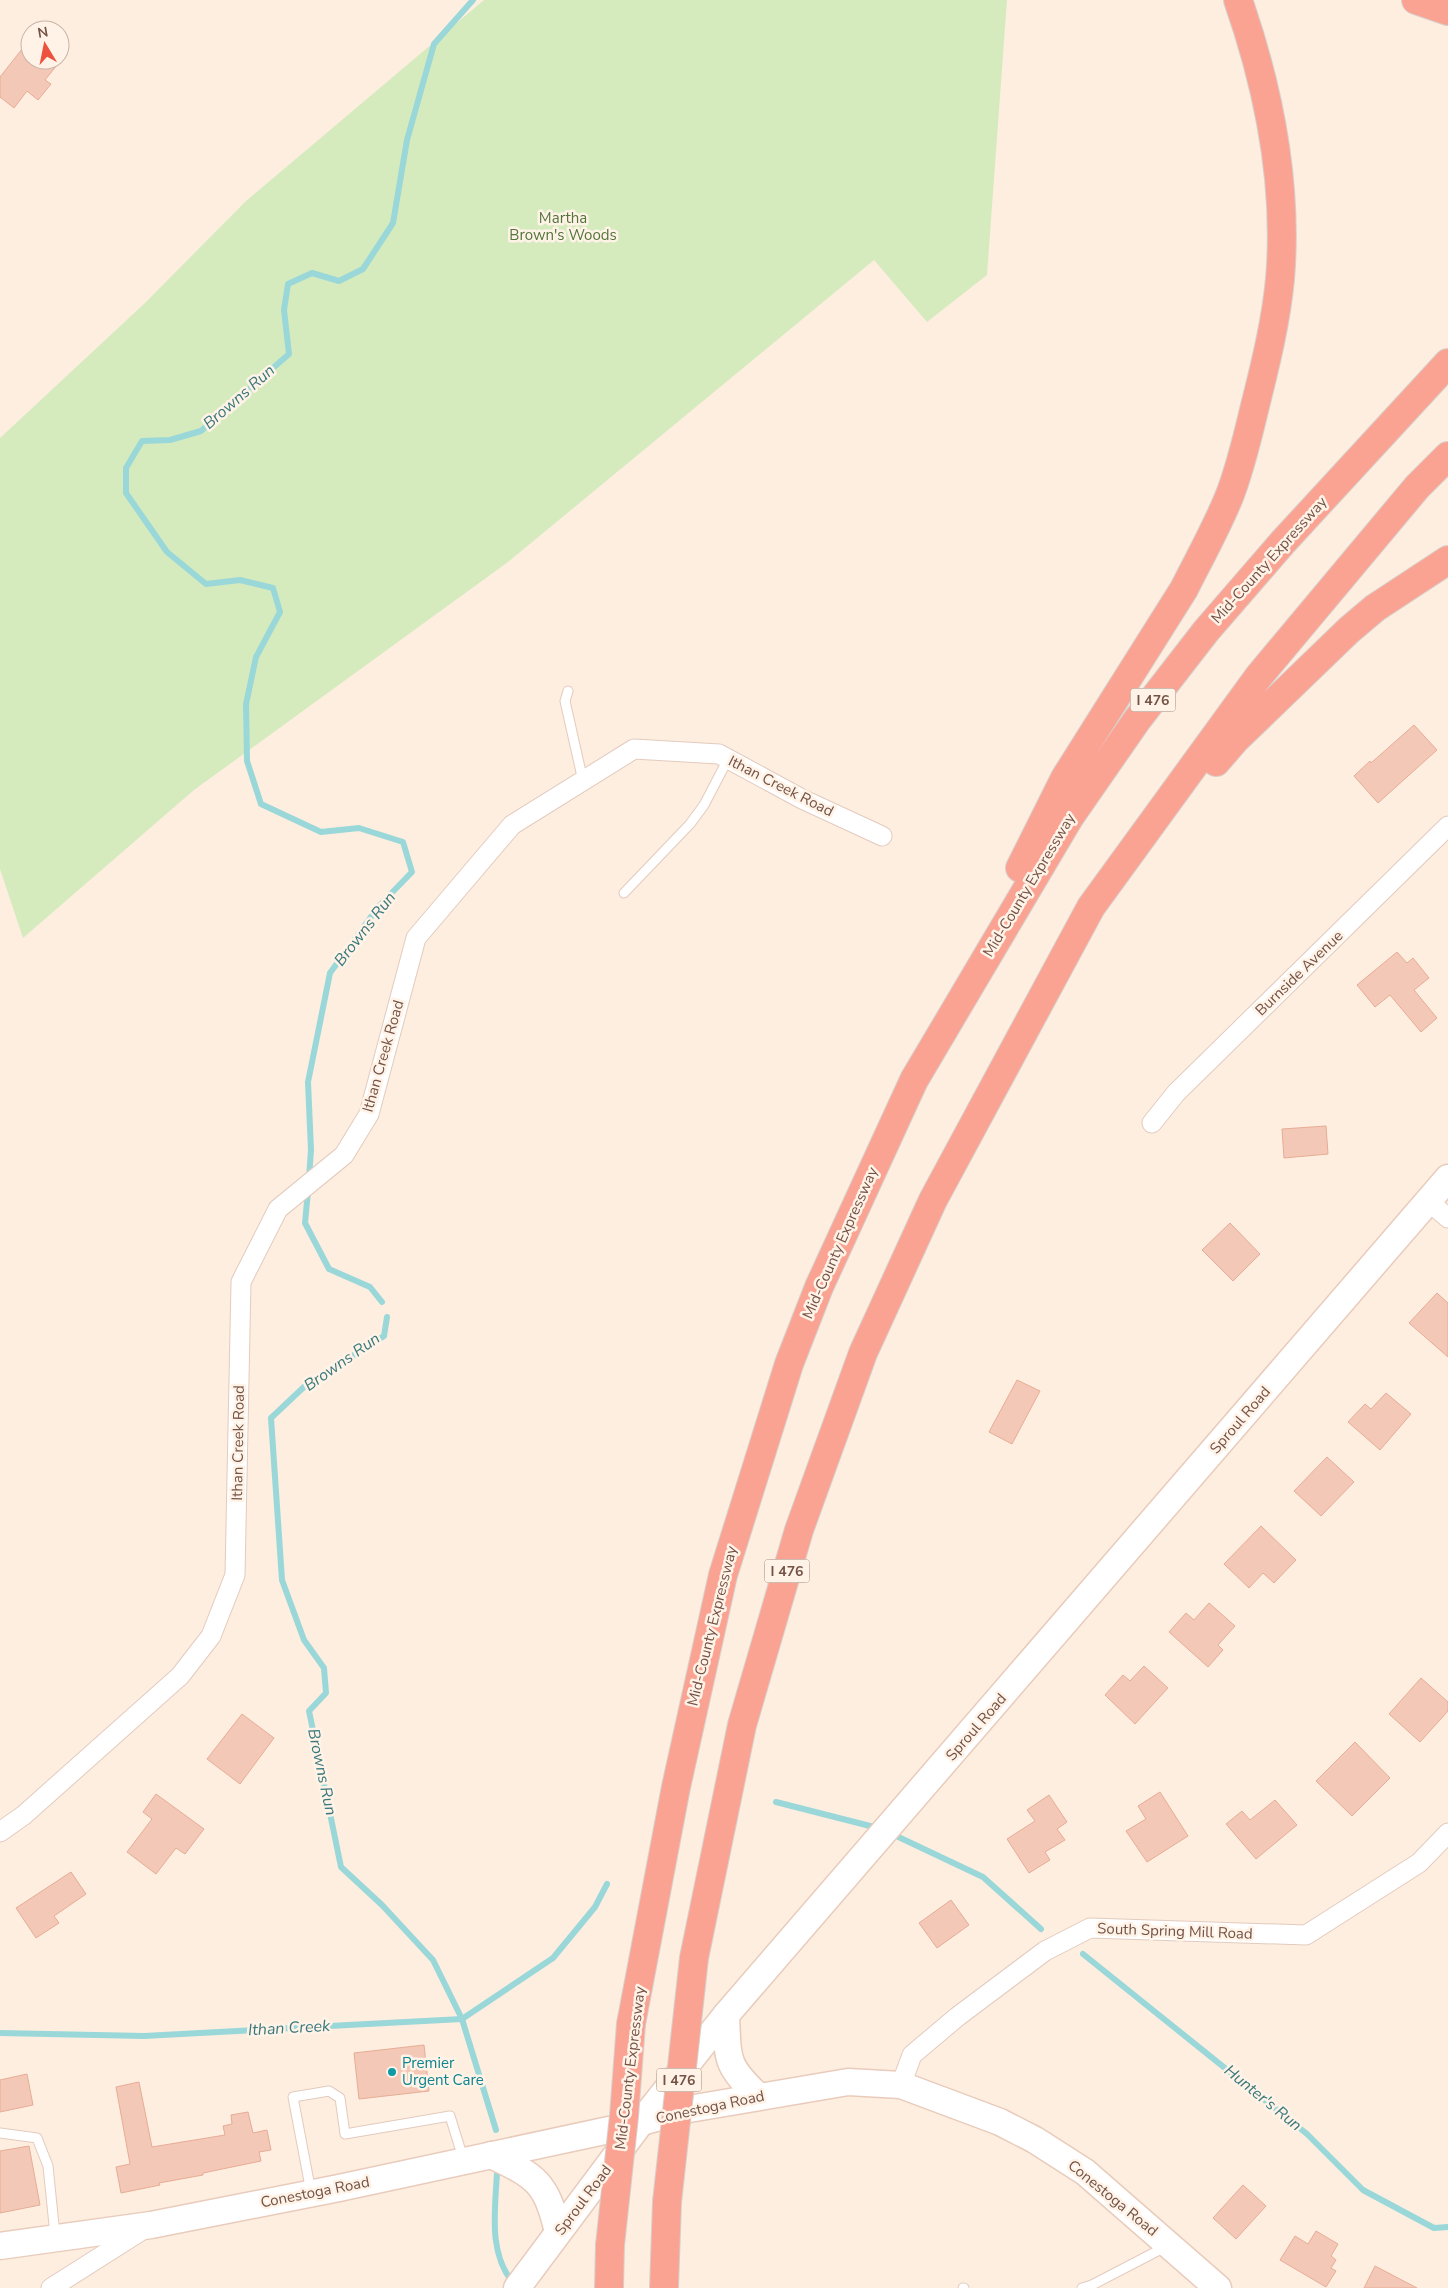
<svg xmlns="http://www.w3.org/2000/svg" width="1448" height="2288" font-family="'Nunito Sans',sans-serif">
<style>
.green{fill:#d5ebbe}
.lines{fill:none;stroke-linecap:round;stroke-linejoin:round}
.stream{stroke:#9ad7d9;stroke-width:6}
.building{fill:#f4c8b6;stroke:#e7ac96}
.lane-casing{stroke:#e3cbbe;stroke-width:11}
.street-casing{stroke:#e3cbbe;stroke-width:21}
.secondary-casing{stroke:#e9cbbb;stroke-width:29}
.highway-casing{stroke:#d8cfcb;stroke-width:30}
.lane{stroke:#fff;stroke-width:9}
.street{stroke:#fff;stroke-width:19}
.secondary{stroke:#fff;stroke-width:26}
.highway{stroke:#fba393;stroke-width:28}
.highway-bridge-casing{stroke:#d8cfcb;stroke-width:30;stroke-linecap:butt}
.highway-bridge{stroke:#fba393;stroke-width:28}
.culture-dot{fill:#0f9aa8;stroke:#fff3e7;stroke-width:2}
.labels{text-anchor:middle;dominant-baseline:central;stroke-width:5;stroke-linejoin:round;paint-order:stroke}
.shield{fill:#fff3e7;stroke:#9e8276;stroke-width:1}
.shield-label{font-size:14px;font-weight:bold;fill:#755246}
.park-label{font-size:15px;fill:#53753c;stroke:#fff3e7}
.street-label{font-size:15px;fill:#755246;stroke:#fff3e7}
.culture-label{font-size:15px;fill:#0d838f;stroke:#fff3e7;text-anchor:start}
.water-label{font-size:16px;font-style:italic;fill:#3a787c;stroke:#fff3e7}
</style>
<rect width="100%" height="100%" fill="#fdeee0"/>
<path class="green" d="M484 0H1007L987 275 927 322 874 260 508 562 194 790 23 938 0 869V438L145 303 246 201Z"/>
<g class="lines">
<g class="stream">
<path d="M309 1178 311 1150 308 1082 330 973 379 906 412 872 403 842 359 828 321 832 261 804 247 761 246 704 256 657 280 612 273 588 240 580 206 584 167 552 126 493V468L142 441 170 440 201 431 289 354 284 310 288 284 312 273 339 281 363 269 393 223 407 140 434 44 473 0"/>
<path d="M308 1191 305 1223 329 1269 370 1287 382 1302"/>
<path d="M387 1317 384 1336 306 1385 271 1418 282 1580 304 1640 324 1668 326 1693 309 1711 341 1867 382 1905 433 1960 462 2019 496 2130"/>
<path d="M776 1802 878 1828"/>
<path d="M890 1833 983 1877 1041 1929"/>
<path d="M1083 1954 1307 2134 1363 2190 1434 2228 1448 2227"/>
<path d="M462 2019 553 1958 595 1907 607 1884"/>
<path d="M0 2033 144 2036 462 2019"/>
<path d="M497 2173C495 2211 488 2254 514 2284"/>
</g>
</g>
<g class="building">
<path d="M30 39V60H61L45 80 51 84 38 100 27 91 14 108 0 97V77Z"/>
<path d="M1414 725 1437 750 1378 803 1354 776 1370 761 1371 763Z"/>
<path d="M1397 952 1407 963 1413 958 1429 978 1414 990 1437 1018 1421 1032 1390 995 1375 1007 1357 985Z"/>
<path d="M1326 1126 1328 1154 1284 1158 1282 1129Z"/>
<path d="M1230 1223 1260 1254 1233 1281 1202 1250Z"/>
<path d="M1437 1293 1448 1303V1357L1409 1323Z"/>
<path d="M1017 1380 1040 1391 1012 1444 989 1432Z"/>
<path d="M1386 1393 1411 1414 1380 1450 1348 1422 1365 1404 1371 1409Z"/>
<path d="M1327 1457 1354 1482 1321 1516 1294 1491Z"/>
<path d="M1261 1526 1296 1560 1274 1583 1263 1573 1249 1588 1224 1564Z"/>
<path d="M1209 1603 1235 1626 1218 1645 1223 1650 1208 1667 1169 1632 1186 1613 1194 1620Z"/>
<path d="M1144 1666 1168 1688 1135 1724 1105 1695 1123 1675 1130 1681Z"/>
<path d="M1421 1678 1448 1702V1711L1420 1742 1389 1714Z"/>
<path d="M242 1714 274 1738 240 1784 207 1759Z"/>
<path d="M1355 1742 1390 1778 1352 1816 1316 1781Z"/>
<path d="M1160 1792 1188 1836 1147 1862 1126 1831 1146 1819 1138 1806Z"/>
<path d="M156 1794 204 1829 185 1854 176 1848 156 1874 127 1852 152 1819 143 1812Z"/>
<path d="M1049 1795 1067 1822 1057 1829 1065 1840 1045 1852 1050 1860 1029 1873 1007 1839 1035 1821 1027 1810Z"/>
<path d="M1275 1800 1297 1825 1256 1859 1226 1824 1242 1811 1250 1820Z"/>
<path d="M71 1872 86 1894 54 1916 59 1923 36 1938 16 1908Z"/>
<path d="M951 1900 969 1925 937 1948 919 1923Z"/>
<path d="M424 2045 429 2091 359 2099 354 2053Z"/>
<path d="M27 2074 33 2105 0 2112V2080Z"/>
<path d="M139 2082 152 2147 225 2135 223 2126 232 2124 231 2115 248 2112 253 2133 267 2130 271 2150 259 2152 261 2161 203 2173V2175L159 2183 160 2185 121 2193 116 2167 130 2164 116 2087Z"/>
<path d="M29 2146 40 2205 0 2213V2151Z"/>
<path d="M1243 2185 1266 2206 1236 2239 1213 2218Z"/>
<path d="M1316 2231 1338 2244 1331 2256 1336 2260 1331 2268 1336 2271 1326 2287 1280 2260 1295 2236 1308 2244Z"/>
<path d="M1375 2266 1417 2288H1364Z"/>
</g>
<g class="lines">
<g class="lane-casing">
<g id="lane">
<path d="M568 691 565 701 583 781"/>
<path d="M624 893 690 824 704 805 728 759"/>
<path d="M0 2133 37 2138 48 2166 55 2235"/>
<path d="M311 2192 293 2097 329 2091 340 2098 345 2134 450 2116 463 2158"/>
<path d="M963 2288H964"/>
<path d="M1082 2288 1092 2285 1167 2246"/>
</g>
</g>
<g class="street-casing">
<g id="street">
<path d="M1152 1123 1176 1093 1448 826"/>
<path d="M1428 1201 1448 1218"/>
<path d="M0 1832 24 1815 180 1676 211 1636 235 1575 241 1282 278 1209 344 1155 369 1114 416 938 512 825 634 749 719 754 802 799 882 836"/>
<path d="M901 2085 912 2055 957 2017 1045 1951 1090 1928 1306 1935 1419 1863 1448 1833"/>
<path d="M51 2288 144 2229"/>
</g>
</g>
<g class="secondary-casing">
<g id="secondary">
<path d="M726 2015C728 2059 725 2065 758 2096"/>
<path d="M491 2155C537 2177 546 2182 558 2232"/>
<path d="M0 2246 151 2225 339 2188 623 2127 689 2109 848 2082 901 2085 1000 2122 1035 2140 1085 2172 1218 2288"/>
<path d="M517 2288 641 2122 726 2015 1448 1178"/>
</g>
</g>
<g class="highway-casing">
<g id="highway">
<path d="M1416 0 1448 11"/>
<path d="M1216 762 1235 740 1349 630 1375 608 1448 560"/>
<path d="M1020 868 1065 778 1184 589C1199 559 1216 529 1229 497 1241 467 1248 434 1256 402 1266 362 1276 321 1280 279 1288 184 1269 89 1238 0"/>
<path d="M694 1958 742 1725 799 1530 863 1353 933 1200 1091 907 1259 676 1417 487 1448 456"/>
<path d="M631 2024 676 1787 723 1575 789 1364 819 1287 914 1080 1069 818 1137 720 1206 631 1283 542 1448 363"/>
<path d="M609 2288 610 2245"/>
<path d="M664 2288 667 2202"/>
</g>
</g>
<use href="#lane" class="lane"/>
<use href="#street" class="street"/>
<use href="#secondary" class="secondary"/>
<use href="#highway" class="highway"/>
<g class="highway-bridge-casing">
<g id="highway-bridge">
<path d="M667 2202 694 1958"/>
<path d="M610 2245 624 2116 631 2024"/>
</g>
</g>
<use href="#highway-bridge" class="highway-bridge"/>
</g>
<circle class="culture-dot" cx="392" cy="2072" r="5"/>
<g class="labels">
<g class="shield">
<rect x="1130.5" y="688.5" width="45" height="23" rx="4"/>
<rect x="764.5" y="1559.5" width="45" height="23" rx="4"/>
<rect x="656.5" y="2068.5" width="45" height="23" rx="4"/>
</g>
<g class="shield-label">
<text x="1153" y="700">I 476</text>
<text x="787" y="1571">I 476</text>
<text x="679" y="2080">I 476</text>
</g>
<g class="park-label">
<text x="563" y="218">Martha<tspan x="563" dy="17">Brown's Woods</tspan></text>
</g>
<g class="street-label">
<text transform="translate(1269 560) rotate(-48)">Mid-County Expressway</text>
<text transform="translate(781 786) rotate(27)">Ithan Creek Road</text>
<text transform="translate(1029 885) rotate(-59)">Mid-County Expressway</text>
<text transform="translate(1299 973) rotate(-44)">Burnside Avenue</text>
<text transform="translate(383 1056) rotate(-74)">Ithan Creek Road</text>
<text transform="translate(840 1243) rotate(-66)">Mid-County Expressway</text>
<text transform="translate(1240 1420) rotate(-49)">Sproul Road</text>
<text transform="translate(238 1443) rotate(-89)">Ithan Creek Road</text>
<text transform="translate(712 1626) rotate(-76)">Mid-County Expressway</text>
<text transform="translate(976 1727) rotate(-49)">Sproul Road</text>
<text transform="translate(1175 1931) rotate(2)">South Spring Mill Road</text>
<text transform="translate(630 2068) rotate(-83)">Mid-County Expressway</text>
<text transform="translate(710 2107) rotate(-12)">Conestoga Road</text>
<text transform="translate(315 2192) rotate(-11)">Conestoga Road</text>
<text transform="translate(1113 2198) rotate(39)">Conestoga Road</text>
<text transform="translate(583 2200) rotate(-53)">Sproul Road</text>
</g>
<g class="culture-label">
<text x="402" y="2063">Premier<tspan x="402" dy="17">Urgent Care</tspan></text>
</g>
<g class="water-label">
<text transform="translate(239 397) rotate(-41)">Browns Run</text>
<text transform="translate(365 929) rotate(-52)">Browns Run</text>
<text transform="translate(342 1362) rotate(-35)">Browns Run</text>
<text transform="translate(322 1772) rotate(78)">Browns Run</text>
<text transform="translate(289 2028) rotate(-3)">Ithan Creek</text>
<text transform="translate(1263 2098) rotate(39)">Hunter's Run</text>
</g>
</g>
<g transform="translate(45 45) rotate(350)"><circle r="24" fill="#fff3e7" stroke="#c8b3a7"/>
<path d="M0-4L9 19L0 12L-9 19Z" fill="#ed523e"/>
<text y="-8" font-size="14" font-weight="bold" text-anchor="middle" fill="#755246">N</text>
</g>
</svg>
